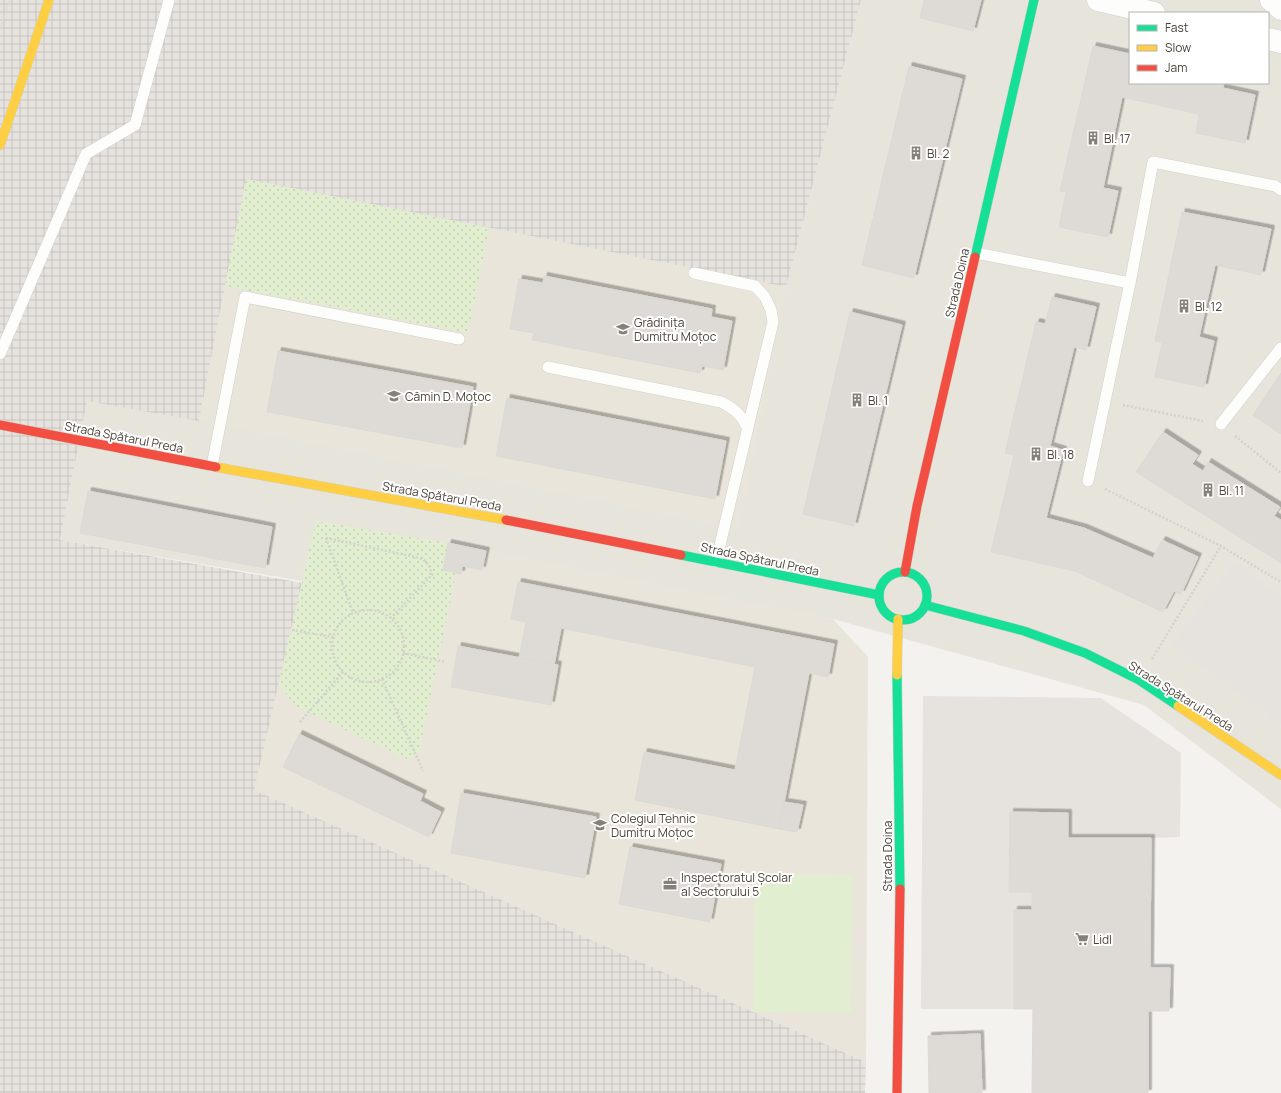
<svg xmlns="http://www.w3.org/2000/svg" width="1281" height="1093" font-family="Manrope,sans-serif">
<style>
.residential{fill:#e7e4dc;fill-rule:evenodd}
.industrial{fill:url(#industrial-grid)}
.education{fill:#eae5da}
.green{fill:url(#green-dots)}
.pitch{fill:#e1eecf}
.parking{fill:#e6e3df}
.building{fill:#dedbd6;stroke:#dcd9d4;filter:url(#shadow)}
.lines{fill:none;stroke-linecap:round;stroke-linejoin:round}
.lane-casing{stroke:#d2d0cb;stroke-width:12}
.street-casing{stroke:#d2d0cb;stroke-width:23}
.fast-casing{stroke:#d3cfc5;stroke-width:10}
.slow-casing{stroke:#d3cfc5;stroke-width:10}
.jam-casing{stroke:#d3cfc5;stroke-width:10}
.path{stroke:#d3d2cc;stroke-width:2.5;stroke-dasharray:2 2;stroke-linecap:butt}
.lane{stroke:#fdfdfc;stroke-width:11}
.street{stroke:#fdfdfc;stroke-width:22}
.fast{stroke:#16e098;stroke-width:9}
.slow{stroke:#ffcf43;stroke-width:9}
.jam{stroke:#f24e42;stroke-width:9}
.tram{stroke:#dbdbda;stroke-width:1}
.labels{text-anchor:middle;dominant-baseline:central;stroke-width:4;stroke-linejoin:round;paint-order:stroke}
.poi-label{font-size:12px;fill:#4b4439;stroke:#fff;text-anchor:start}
.street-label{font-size:12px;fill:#4b4439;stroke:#fff}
</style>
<defs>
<pattern id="industrial-grid" width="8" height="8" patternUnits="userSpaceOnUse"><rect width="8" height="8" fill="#e6e2de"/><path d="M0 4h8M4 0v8" fill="none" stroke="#c7c3bf"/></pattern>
<pattern id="green-dots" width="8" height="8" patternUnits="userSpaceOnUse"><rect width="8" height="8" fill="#e1eecf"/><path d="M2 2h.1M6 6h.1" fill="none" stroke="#c3cdb2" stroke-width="1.8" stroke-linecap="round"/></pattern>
<filter id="shadow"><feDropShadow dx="3.5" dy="-3.5" stdDeviation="0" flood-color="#0004"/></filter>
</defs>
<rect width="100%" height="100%" fill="#f4f2ee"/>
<path class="residential" d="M861 0H1281V809L1144 705 833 619 317 521 302 581 60 540 87 400 199 421 246 179 786 287ZM1130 13H1268V83H1130Z"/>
<path class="industrial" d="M0 0H861L786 287 246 179 199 421 87 401 60 540 303 583 255 790 866 1062 865 1093H0Z"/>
<g class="education">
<path d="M489 228 786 287 739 529 199 421 225 286 467 333Z"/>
<path d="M316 521 448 543 833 619 868 657 866 1062 254 790Z"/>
</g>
<g class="green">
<path d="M246 179 489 228 468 333 225 286Z"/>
<path d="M316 521 448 543 443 570 456 573 419 752 409 760 295 706 279 684Z"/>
</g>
<path class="pitch" d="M755 873 853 875 851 1013 753 1012Z"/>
<g class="parking">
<path d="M1234 562 1281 597V725L1172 644Z"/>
<path d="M923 696 1101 698 1181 753 1180 837 1151 838H1068L1067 813 1010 812 1009 892H1032V910H1014V1009H921Z"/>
</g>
<g class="building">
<path d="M924 0H981L973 31 920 18Z"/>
<path d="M1093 46 1130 54V83H1224L1223 88 1255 95 1245 143 1196 133 1199 114 1122 97 1103 188 1118 191 1108 237 1059 227 1066 192 1060 191Z"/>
<path d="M909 66 962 79 914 278 862 265Z"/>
<path d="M1182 212 1271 229 1261 275 1215 265 1199 337 1214 341 1204 387 1155 377 1162 342 1155 341Z"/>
<path d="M544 276 712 309 711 317 732 321 723 370 702 366 700 373 532 340 534 333 510 329 519 279 543 283Z"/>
<path d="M1052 297 1096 307 1086 350 1074 347 1050 446 1063 450 1046 518 1084 528 1153 558 1162 540 1198 557 1181 594 1174 591 1163 612 1075 571 991 552 1014 455 1005 453 1036 322 1045 324Z"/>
<path d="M850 312 902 325 854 526 803 514Z"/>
<path d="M278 351 473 387 462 448 267 412Z"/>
<path d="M1281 373V434L1253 415Z"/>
<path d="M507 398 726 441 715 499 496 456Z"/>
<path d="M1163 432 1198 455 1192 464 1203 471 1208 462 1280 507 1274 516 1281 520V563L1136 472Z"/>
<path d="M88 491 272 527 265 568 80 533Z"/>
<path d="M448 543 486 551 482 570 462 566 461 574 443 570Z"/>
<path d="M518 582 834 644 828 677 809 673 779 829 635 800 644 752 735 770 755 667 561 628 554 665 519 658 526 622 511 619Z"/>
<path d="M458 646 558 665 551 705 451 687Z"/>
<path d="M299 734 423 794 420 801 441 812 429 837 283 767Z"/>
<path d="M461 793 596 817 585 878 451 853Z"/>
<path d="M784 802 803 805 797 832 779 829Z"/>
<path d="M1010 812 1068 813V838H1151L1150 968H1170L1169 1011H1148V1093H1032L1033 1009H1014V910H1032V892H1009Z"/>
<path d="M630 847 721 864 710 922 619 904Z"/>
<path d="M980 1034 982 1093H929L928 1036Z"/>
</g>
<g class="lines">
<g class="lane-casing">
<g id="lane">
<path d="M976 253 1130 283 1153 162 1275 186 1281 190"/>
<path d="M694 273 755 286 765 297 771 310 773 322 716 562"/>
<path d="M0 354 86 154 135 125 169 0"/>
<path d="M548 367 721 402C733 408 741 414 747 427"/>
<path d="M1221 424 1281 348"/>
<path d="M212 466 245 297 459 339"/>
<path d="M1088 481 1130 283"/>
</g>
</g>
<g class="street-casing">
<g id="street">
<path d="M1098 0 1154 13"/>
<path d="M1271 0 1281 9"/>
<path d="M1268 39 1281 42"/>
</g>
</g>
<g class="fast-casing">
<g id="fast">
<path d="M975 257 1034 0"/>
<path d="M681 555 879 595"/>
<circle cx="903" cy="596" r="24"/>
<path d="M925 605 1024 631 1085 653 1139 680 1178 706"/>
<path d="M897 675 900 889"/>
</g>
</g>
<g class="slow-casing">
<g id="slow">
<path d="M0 145 49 0"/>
<path d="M216 467 506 520"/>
<path d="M897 675 898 619"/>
<path d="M1178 706 1281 775"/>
</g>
</g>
<g class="jam-casing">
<g id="jam">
<path d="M0 425 216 467"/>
<path d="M506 520 681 555"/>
<path d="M905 572 917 506 975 257"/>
<path d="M897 1093 900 889"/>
</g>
</g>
<g class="path">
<path d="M1123 405 1203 421"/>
<path d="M1235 436 1281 473"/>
<path d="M1105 489 1221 546 1281 582"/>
<path d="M326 538 420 558C428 562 430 567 432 575L391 618"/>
<path d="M326 538 353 613"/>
<circle cx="368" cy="646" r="36"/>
<path d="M292 630 333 637"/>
<path d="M403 653 446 662"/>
<path d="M1152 659 1221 546"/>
<path d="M382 679 423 771"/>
<path d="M300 722 343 672"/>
</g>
<use href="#lane" class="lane"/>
<use href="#street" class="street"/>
<use href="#fast" class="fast"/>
<use href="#slow" class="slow"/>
<use href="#jam" class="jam"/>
<path class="tram" d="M0 29 10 0"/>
</g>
<defs>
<g id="building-bare" transform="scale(1.08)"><path d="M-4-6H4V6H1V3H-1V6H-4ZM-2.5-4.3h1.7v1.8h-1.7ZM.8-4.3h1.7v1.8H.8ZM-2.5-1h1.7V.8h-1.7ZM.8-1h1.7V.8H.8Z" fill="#868178" stroke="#fff" stroke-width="2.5" paint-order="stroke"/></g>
<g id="school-bare" transform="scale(1.08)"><path d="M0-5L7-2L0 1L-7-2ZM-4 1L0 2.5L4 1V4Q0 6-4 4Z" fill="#868178" stroke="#fff" stroke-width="2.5" paint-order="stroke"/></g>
<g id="office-bare" transform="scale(1.08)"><path d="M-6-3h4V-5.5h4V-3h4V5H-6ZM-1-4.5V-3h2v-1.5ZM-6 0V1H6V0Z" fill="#868178" stroke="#fff" stroke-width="2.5" paint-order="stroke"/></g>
<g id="supermarket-bare" transform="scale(1.08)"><path d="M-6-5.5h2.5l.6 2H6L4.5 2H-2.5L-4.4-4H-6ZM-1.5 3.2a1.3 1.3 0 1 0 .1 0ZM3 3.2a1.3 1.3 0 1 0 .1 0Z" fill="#868178" stroke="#fff" stroke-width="2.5" paint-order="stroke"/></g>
</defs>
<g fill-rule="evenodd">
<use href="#building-bare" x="1093" y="138"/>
<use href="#building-bare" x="916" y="153"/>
<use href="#building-bare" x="1184" y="306"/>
<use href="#school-bare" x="623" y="329"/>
<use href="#school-bare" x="394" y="396"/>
<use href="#building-bare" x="857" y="400"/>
<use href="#building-bare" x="1036" y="454"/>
<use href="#building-bare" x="1208" y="490"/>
<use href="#school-bare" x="600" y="825"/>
<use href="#office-bare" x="670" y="884"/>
<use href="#supermarket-bare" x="1082" y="939"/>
</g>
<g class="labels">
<g class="poi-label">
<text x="1104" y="138">Bl. 17</text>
<text x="927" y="153">Bl. 2</text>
<text x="1195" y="306">Bl. 12</text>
<text x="634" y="322">Grădinița<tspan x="634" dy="14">Dumitru Moțoc</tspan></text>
<text x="405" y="396">Cămin D. Moțoc</text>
<text x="868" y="400">Bl. 1</text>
<text x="1047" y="454">Bl. 18</text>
<text x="1219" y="490">Bl. 11</text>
<text x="611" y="818">Colegiul Tehnic<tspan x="611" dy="14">Dumitru Moțoc</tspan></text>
<text x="681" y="877">Inspectoratul Școlar<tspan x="681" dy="14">al Sectorului 5</tspan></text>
<text x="1093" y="939">Lidl</text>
</g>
<g class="street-label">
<text transform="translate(957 283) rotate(-77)">Strada Doina</text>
<text transform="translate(124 437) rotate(11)">Strada Spătarul Preda</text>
<text transform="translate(442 496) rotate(10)">Strada Spătarul Preda</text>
<text transform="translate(760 559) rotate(12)">Strada Spătarul Preda</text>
<text transform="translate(1181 696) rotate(32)">Strada Spătarul Preda</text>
<text transform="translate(887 856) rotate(-90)">Strada Doina</text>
</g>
</g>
<rect x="1129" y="12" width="140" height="72" fill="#ffffff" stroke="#b7b4b0"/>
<rect x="1137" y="25" width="20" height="6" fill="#16e098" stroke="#b7b4b0"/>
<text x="1165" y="32" font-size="12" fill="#4b4439">Fast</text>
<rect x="1137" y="45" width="20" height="6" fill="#ffcf43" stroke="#b7b4b0"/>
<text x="1165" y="52" font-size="12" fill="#4b4439">Slow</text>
<rect x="1137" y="65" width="20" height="6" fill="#f24e42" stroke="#b7b4b0"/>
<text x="1165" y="72" font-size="12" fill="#4b4439">Jam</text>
</svg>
